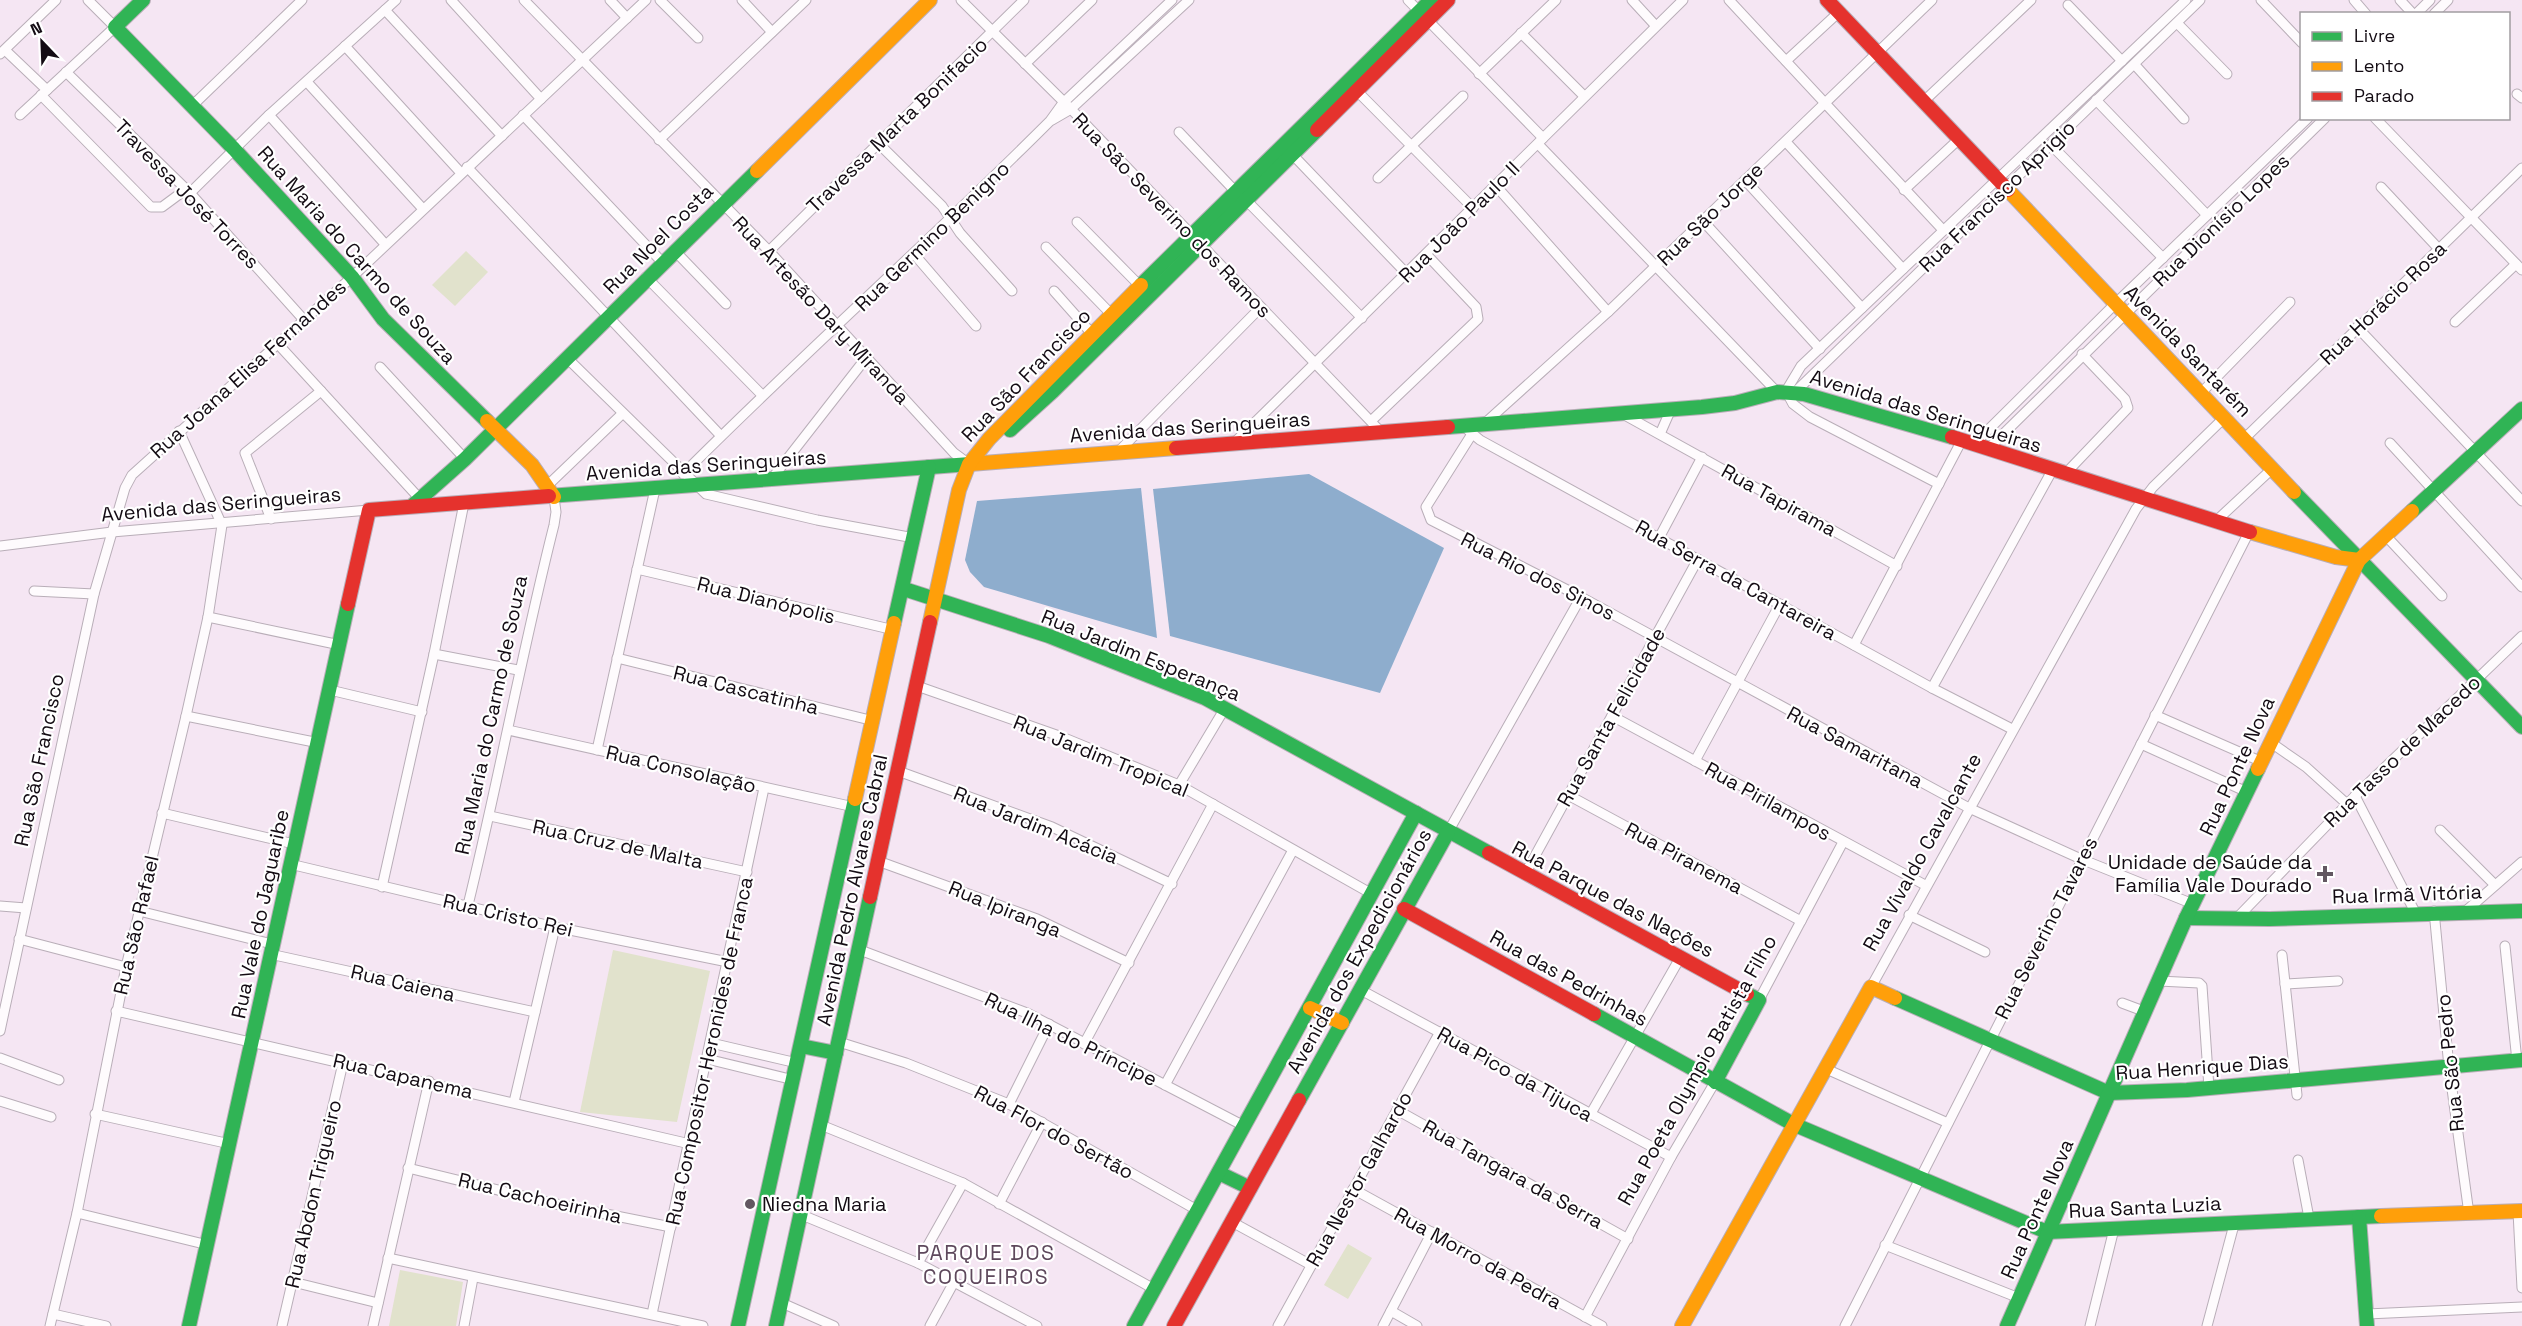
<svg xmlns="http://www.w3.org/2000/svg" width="2522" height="1326" font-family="'Space Grotesk',sans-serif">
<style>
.green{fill:#e1e2cc}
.water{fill:#8eadcd}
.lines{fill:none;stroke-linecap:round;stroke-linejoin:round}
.street-casing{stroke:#b9aeb8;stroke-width:11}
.fast-casing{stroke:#b9aeb8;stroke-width:16}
.slow-casing{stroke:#b9aeb8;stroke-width:16}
.jam-casing{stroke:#b9aeb8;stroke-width:16}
.street{stroke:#fefbfd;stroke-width:9}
.fast{stroke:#30b455;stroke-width:14}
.slow{stroke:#ff9f0a;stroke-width:14}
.jam{stroke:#e5322d;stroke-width:14}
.poi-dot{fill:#625861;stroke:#fff;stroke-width:2}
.labels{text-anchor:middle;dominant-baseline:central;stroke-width:4.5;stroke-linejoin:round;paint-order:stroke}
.street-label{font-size:20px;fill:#130b13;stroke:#fff}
.poi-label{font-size:20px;fill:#130b13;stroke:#fff;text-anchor:end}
.neighbourhood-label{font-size:21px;letter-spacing:1.5px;fill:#5e485c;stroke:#fff}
</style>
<rect width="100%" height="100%" fill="#f5e6f3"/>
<g class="green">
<path d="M466 251 488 272 455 306 432 285Z"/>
<path d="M613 950 710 971 677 1122 580 1112Z"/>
<path d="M1348 1244 1372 1258 1348 1299 1324 1285Z"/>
<path d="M400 1270 463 1282 456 1326H389Z"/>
</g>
<g class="water">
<path d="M1309 474 1444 548 1380 693 1170 636 1153 489Z"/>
<path d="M1141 488 1157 638 984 587 970 572 965 560 977 501Z"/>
</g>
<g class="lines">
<g class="street-casing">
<g id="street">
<path d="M451 0 541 99"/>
<path d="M524 0 769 251 954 453 969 464"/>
<path d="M610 0 627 18"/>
<path d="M660 0 698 38"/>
<path d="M742 0 772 32"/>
<path d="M961 0 1071 109 1382 433"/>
<path d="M1408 0 1543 138"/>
<path d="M1632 0 1655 25"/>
<path d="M1729 0 1943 230"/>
<path d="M2261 0 2302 43"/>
<path d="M2354 0 2366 14"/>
<path d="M2400 0 2413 14"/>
<path d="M2068 5 2122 61"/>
<path d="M385 10 502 136"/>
<path d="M2416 14 2430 0"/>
<path d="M2434 14 2448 0"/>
<path d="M2177 23 2227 74"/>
<path d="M1521 33 1584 96"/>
<path d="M345 46 461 173"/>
<path d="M5 50 47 90"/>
<path d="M0 54 56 0"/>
<path d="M1786 61 1838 13"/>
<path d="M1025 64 1092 0"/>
<path d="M2135 65 2184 119"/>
<path d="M66 72 190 193 304 320"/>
<path d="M1479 74 1556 0"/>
<path d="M307 82 423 209"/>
<path d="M1356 90 1473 208"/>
<path d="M2517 94 2522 98"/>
<path d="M41 95 151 207H162L185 190"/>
<path d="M2096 100 2207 215"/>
<path d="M1923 102 2031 0"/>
<path d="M193 105 302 0"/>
<path d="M20 115 115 27 88 0"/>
<path d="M269 115 385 244"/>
<path d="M523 115 662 262"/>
<path d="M2375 118 2522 270"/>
<path d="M1052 120 1071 109 1189 0"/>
<path d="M1179 132 1235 191"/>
<path d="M659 140 806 0"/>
<path d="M1786 142 1903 269"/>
<path d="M878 143 942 206 960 233 1012 291"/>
<path d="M1538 144 1777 392"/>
<path d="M2051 145 2163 258"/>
<path d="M1291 153 1406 273"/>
<path d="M467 167 721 436"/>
<path d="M1378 178 1463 96"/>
<path d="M1745 180 1862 308"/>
<path d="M1496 186 1608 312"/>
<path d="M2381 187 2438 248"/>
<path d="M1904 190 1958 140"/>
<path d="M190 193 269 115 396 0"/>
<path d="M1245 199 1362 318"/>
<path d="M1703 221 1820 349"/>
<path d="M1077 222 1140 286"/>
<path d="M1046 247 1112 315"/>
<path d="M674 250 726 304"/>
<path d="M769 251 1024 0"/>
<path d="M914 254 976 326"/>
<path d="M646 277 762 395"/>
<path d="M1054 291 1093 335"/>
<path d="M2455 322 2516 264"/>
<path d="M2357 327 2522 501"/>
<path d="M277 343 420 499"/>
<path d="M567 358 706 494 817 520 914 538"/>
<path d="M380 367 465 459"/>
<path d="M2202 392 2290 302"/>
<path d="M1792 395 2200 0"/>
<path d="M1621 413 1897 566"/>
<path d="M1371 421 1478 319 1476 307 1426 254"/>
<path d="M1485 423 1608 312 1932 0"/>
<path d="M1468 430 1480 440 1932 688 2012 729"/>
<path d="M1472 434 1426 507 1431 520 1581 597 1969 808 2081 859 2193 904"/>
<path d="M1660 434 1671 409"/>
<path d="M2245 438 2522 168"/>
<path d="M1234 443 1683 0"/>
<path d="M1975 443 2115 304 2308 118"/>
<path d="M2390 443 2522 587"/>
<path d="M1989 448 2325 118"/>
<path d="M1118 452 1260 308"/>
<path d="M2066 473 2128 408 2125 399 2082 354"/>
<path d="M683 474C803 354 930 241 1050 121L1063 103 1172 0"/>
<path d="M770 481 866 358"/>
<path d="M1939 484 1810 417 1793 404 1786 391 1801 366 2186 0"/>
<path d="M548 485 622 414"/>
<path d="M271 519 245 453 321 391"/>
<path d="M2216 521 2273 468"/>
<path d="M2386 536 2442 596"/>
<path d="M1659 538 1702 457"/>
<path d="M0 546 112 532 369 510"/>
<path d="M637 569 894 630"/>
<path d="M34 591 94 594"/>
<path d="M208 617 340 645"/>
<path d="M1854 645 1962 440"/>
<path d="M434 654 518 670"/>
<path d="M617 658 874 721"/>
<path d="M917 686 1062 737 1179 785 1372 894"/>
<path d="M1932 688 2053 469"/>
<path d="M330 690 422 712"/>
<path d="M2155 715 2260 761"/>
<path d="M186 716 319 743"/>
<path d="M1612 716 1925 885"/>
<path d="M508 730 854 807"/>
<path d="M2270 742 2306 767 2347 804"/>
<path d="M2141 744 2247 792"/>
<path d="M597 750 655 489"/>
<path d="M1695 761 1780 604"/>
<path d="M898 771 1052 827 1172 884"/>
<path d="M1179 785 1225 708"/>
<path d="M1568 795 1801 921"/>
<path d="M2355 796 2415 912"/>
<path d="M162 813 294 844"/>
<path d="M490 816 747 872"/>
<path d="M2440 830 2495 885"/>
<path d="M1448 832 1581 597"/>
<path d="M878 861 1037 919 1129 963"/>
<path d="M290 864 555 927 728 962"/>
<path d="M1525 874 1698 559"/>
<path d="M382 887 434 654 464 503"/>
<path d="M468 905C499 779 522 651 554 525L556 512 554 497"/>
<path d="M0 906 26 908"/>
<path d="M2467 910 2522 862"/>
<path d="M139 911 272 944"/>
<path d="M2434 911 2449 1067 2469 1214"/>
<path d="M1909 915 1985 952"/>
<path d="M2235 920 2355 796 2522 636"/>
<path d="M19 939 126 967"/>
<path d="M2505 946 2517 1061"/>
<path d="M860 950 1027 1013 1244 1126"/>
<path d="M270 954 535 1012"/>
<path d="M2282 955 2297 1095"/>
<path d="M2159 981 2199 983 2202 986 2209 1088"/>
<path d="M2285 984 2338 981"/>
<path d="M1871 987 2136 509 2153 487 2225 417"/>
<path d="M1359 989 1671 1157"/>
<path d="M1759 1000 1843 842"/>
<path d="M2122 1003 2146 1012"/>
<path d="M116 1011 690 1144"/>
<path d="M0 1031 94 594 125 488 132 475 352 277 646 0"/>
<path d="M839 1042 906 1063 1009 1104 1197 1210"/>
<path d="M711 1043 797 1063"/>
<path d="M1084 1044 1213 804"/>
<path d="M0 1058 59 1080"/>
<path d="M707 1059 794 1080"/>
<path d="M1824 1068 1948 1123"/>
<path d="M1165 1085 1293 850"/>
<path d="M0 1101 51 1117"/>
<path d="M514 1102 555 927"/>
<path d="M1009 1104 1049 1024"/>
<path d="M1397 1110 1628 1239"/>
<path d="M95 1114 230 1144"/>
<path d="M1590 1115 1680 958"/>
<path d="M821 1125 963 1183 1154 1289"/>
<path d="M2298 1160 2309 1218"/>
<path d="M408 1168 551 1203 671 1227"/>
<path d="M1353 1189 1602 1326"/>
<path d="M999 1204 1042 1122"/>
<path d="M2518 1212 2522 1288"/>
<path d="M77 1213 208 1245"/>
<path d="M802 1215 918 1263 1037 1326"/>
<path d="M1232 1222 1311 1265"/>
<path d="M1885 1245 2019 1298"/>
<path d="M388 1258 703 1326"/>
<path d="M918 1263 963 1183"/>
<path d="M293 1282 378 1303"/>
<path d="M782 1303 834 1326"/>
<path d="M1391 1311 1417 1326"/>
<path d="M53 1314 106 1326"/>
<path d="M652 1314 764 788"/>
<path d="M2367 1314 2522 1307"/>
<path d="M1585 1317 1671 1157 1715 1082"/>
<path d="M50 1326 77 1213 126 967 186 716 208 617 222 525 179 431"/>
<path d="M282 1326 343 1063"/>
<path d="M373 1326 429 1081"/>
<path d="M464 1326 473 1278"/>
<path d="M930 1326 954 1282"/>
<path d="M1278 1326 1440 1032"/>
<path d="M1383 1326 1432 1232"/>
<path d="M1845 1326 2249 532"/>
<path d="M2090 1326 2114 1229"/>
<path d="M2207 1326 2235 1221"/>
</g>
</g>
<g class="fast-casing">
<g id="fast">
<path d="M143 0 115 27 234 149 352 277 383 319 487 421"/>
<path d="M1141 285 1431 0"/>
<path d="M1448 427 1702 407 1735 403 1777 392 1804 394 1952 437"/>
<path d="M1010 430 1053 391 1317 130"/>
<path d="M2294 492 2522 727"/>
<path d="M549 496 970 464"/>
<path d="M412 506 465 459 757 171"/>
<path d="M2412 511 2522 409"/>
<path d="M904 589 1049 636 1205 698 1489 853"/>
<path d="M894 623 929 467"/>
<path d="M2186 918 2270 919 2522 911"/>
<path d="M1895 998 2109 1093 2187 1090 2522 1060"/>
<path d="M1594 1014 1793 1124 2047 1232 2381 1216"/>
<path d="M801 1046 836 1053"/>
<path d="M1715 1082 1759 1000 1747 994"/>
<path d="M1299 1100 1448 832"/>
<path d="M1219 1173 1250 1188"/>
<path d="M2359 1217 2367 1326"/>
<path d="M189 1326 348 604"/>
<path d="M738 1326 855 799"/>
<path d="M776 1326 870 897"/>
<path d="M1134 1326 1416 813"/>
<path d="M2007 1326 2186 918 2258 769"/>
</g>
</g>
<g class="slow-casing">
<g id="slow">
<path d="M757 171 930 0"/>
<path d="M2008 190 2294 492"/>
<path d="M487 421 532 465 554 497"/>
<path d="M970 464 1176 448"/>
<path d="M2250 532 2336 557 2359 560"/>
<path d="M930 622 959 490 969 464 989 439 1141 285"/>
<path d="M2258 769 2359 560 2412 511"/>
<path d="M855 799 894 623"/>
<path d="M1310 1008 1342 1023"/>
<path d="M2381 1216 2522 1211"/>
<path d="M1682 1326 1871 987 1895 998"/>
</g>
</g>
<g class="jam-casing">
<g id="jam">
<path d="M1827 0 2008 190"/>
<path d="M1317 130 1448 0"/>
<path d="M1952 437 2250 532"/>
<path d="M1176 448 1448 427"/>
<path d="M348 604 369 510 549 496"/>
<path d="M1489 853 1747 994"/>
<path d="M870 897 930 622"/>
<path d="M1404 909 1594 1014"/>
<path d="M1174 1326 1299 1100"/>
</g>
</g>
<use href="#street" class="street"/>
<use href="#fast" class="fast"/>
<use href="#slow" class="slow"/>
<use href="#jam" class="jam"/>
</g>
<g class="poi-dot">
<path d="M2322 865h6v6h6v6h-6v6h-6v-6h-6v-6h6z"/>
<circle cx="750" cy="1204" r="6"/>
</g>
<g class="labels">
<g class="street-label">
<text transform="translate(897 125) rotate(-44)">Travessa Marta Bonifacio</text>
<text transform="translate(187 194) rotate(46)">Travessa José Torres</text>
<text transform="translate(1997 196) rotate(-44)">Rua Francisco Aprigio</text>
<text transform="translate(1710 214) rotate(-44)">Rua São Jorge</text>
<text transform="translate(1172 215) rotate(46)">Rua São Severino dos Ramos</text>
<text transform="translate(2221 220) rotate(-44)">Rua Dionísio Lopes</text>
<text transform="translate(1459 222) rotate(-45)">Rua João Paulo II</text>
<text transform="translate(932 236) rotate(-44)">Rua Germino Benigno</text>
<text transform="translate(658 239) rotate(-45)">Rua Noel Costa</text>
<text transform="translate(357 255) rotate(48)">Rua Maria do Carmo de Souza</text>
<text transform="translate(2383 303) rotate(-44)">Rua Horácio Rosa</text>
<text transform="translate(821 310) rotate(47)">Rua Artesão Dary Miranda</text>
<text transform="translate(2188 351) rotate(46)">Avenida Santarém</text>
<text transform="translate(248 369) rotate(-42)">Rua Joana Elisa Fernandes</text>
<text transform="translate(1026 375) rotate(-46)">Rua São Francisco</text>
<text transform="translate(1926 411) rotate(17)">Avenida das Seringueiras</text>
<text transform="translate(1190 427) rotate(-4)">Avenida das Seringueiras</text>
<text transform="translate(706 465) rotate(-4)">Avenida das Seringueiras</text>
<text transform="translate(1779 500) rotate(29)">Rua Tapirama</text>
<text transform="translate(221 504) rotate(-5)">Avenida das Seringueiras</text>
<text transform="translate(1538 576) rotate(27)">Rua Rio dos Sinos</text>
<text transform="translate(1736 580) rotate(29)">Rua Serra da Cantareira</text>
<text transform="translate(766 600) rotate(14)">Rua Dianópolis</text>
<text transform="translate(1141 655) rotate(22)">Rua Jardim Esperança</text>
<text transform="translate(746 690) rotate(14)">Rua Cascatinha</text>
<text transform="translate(491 715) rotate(-78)">Rua Maria do Carmo de Souza</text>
<text transform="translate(1611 717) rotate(-61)">Rua Santa Felicidade</text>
<text transform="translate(1855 747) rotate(28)">Rua Samaritana</text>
<text transform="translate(2402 751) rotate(-44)">Rua Tasso de Macedo</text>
<text transform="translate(1101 756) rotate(22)">Rua Jardim Tropical</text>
<text transform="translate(39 760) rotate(-78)">Rua São Francisco</text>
<text transform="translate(2237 766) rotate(-65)">Rua Ponte Nova</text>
<text transform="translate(681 769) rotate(13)">Rua Consolação</text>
<text transform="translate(1768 801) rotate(29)">Rua Pirilampos</text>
<text transform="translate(1036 825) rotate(22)">Rua Jardim Acácia</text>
<text transform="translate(618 844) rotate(12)">Rua Cruz de Malta</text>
<text transform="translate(1922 852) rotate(-61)">Rua Vivaldo Cavalcante</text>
<text transform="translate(1684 858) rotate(28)">Rua Piranema</text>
<text transform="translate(852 890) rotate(-78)">Avenida Pedro Alvares Cabral</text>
<text transform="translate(2407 894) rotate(-2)">Rua Irmã Vitória</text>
<text transform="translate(1613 899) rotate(28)">Rua Parque das Nações</text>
<text transform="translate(1005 909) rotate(22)">Rua Ipiranga</text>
<text transform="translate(260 914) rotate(-78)">Rua Vale do Jaguaribe</text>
<text transform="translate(508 915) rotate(13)">Rua Cristo Rei</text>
<text transform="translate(136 925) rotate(-77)">Rua São Rafael</text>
<text transform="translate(2046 928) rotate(-63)">Rua Severino Tavares</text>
<text transform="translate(1359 951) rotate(-61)">Avenida dos Expedicionários</text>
<text transform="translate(1569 978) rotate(29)">Rua das Pedrinhas</text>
<text transform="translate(403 983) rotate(13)">Rua Caiena</text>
<text transform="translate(1071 1039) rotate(26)">Rua Ilha do Príncipe</text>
<text transform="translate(709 1051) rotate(-78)">Rua Compositor Heronides de Franca</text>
<text transform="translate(2450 1063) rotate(-96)">Rua São Pedro</text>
<text transform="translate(2202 1067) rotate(-4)">Rua Henrique Dias</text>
<text transform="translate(1697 1070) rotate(-61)">Rua Poeta Olympio Batista Filho</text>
<text transform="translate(1515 1074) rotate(29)">Rua Pico da Tijuca</text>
<text transform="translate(403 1076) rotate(13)">Rua Capanema</text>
<text transform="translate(1054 1132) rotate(28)">Rua Flor do Sertão</text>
<text transform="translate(1513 1174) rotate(29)">Rua Tangara da Serra</text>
<text transform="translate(1359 1179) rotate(-61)">Rua Nestor Galhardo</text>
<text transform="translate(313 1194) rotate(-77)">Rua Abdon Trigueiro</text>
<text transform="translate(540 1198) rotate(13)">Rua Cachoeirinha</text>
<text transform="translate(2145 1207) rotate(-3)">Rua Santa Luzia</text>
<text transform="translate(2037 1209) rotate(-66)">Rua Ponte Nova</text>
<text transform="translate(1478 1258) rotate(29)">Rua Morro da Pedra</text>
</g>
<g class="poi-label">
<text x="2312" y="862">Unidade de Saúde da<tspan x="2312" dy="23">Família Vale Dourado</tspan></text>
<text x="762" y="1204" text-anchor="start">Niedna Maria</text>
</g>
<g class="neighbourhood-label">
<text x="986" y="1252">PARQUE DOS<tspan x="986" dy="24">COQUEIROS</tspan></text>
</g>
</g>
<rect x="2300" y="12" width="210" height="108" fill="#ffffff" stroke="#a19da1" stroke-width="1.5"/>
<rect x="2312" y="32" width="30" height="9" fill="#30b455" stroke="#a19da1" stroke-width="1.5"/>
<text x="2354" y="42" font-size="18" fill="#130b13">Livre</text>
<rect x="2312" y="62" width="30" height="9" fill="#ff9f0a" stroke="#a19da1" stroke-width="1.5"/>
<text x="2354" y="72" font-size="18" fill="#130b13">Lento</text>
<rect x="2312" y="92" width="30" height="9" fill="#e5322d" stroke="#a19da1" stroke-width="1.5"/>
<text x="2354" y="102" font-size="18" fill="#130b13">Parado</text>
<g transform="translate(42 42) rotate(337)" stroke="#ffffff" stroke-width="4.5" paint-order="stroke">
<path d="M0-4.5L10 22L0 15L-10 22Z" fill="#130b13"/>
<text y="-9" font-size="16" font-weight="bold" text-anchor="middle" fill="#130b13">N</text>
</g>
</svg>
